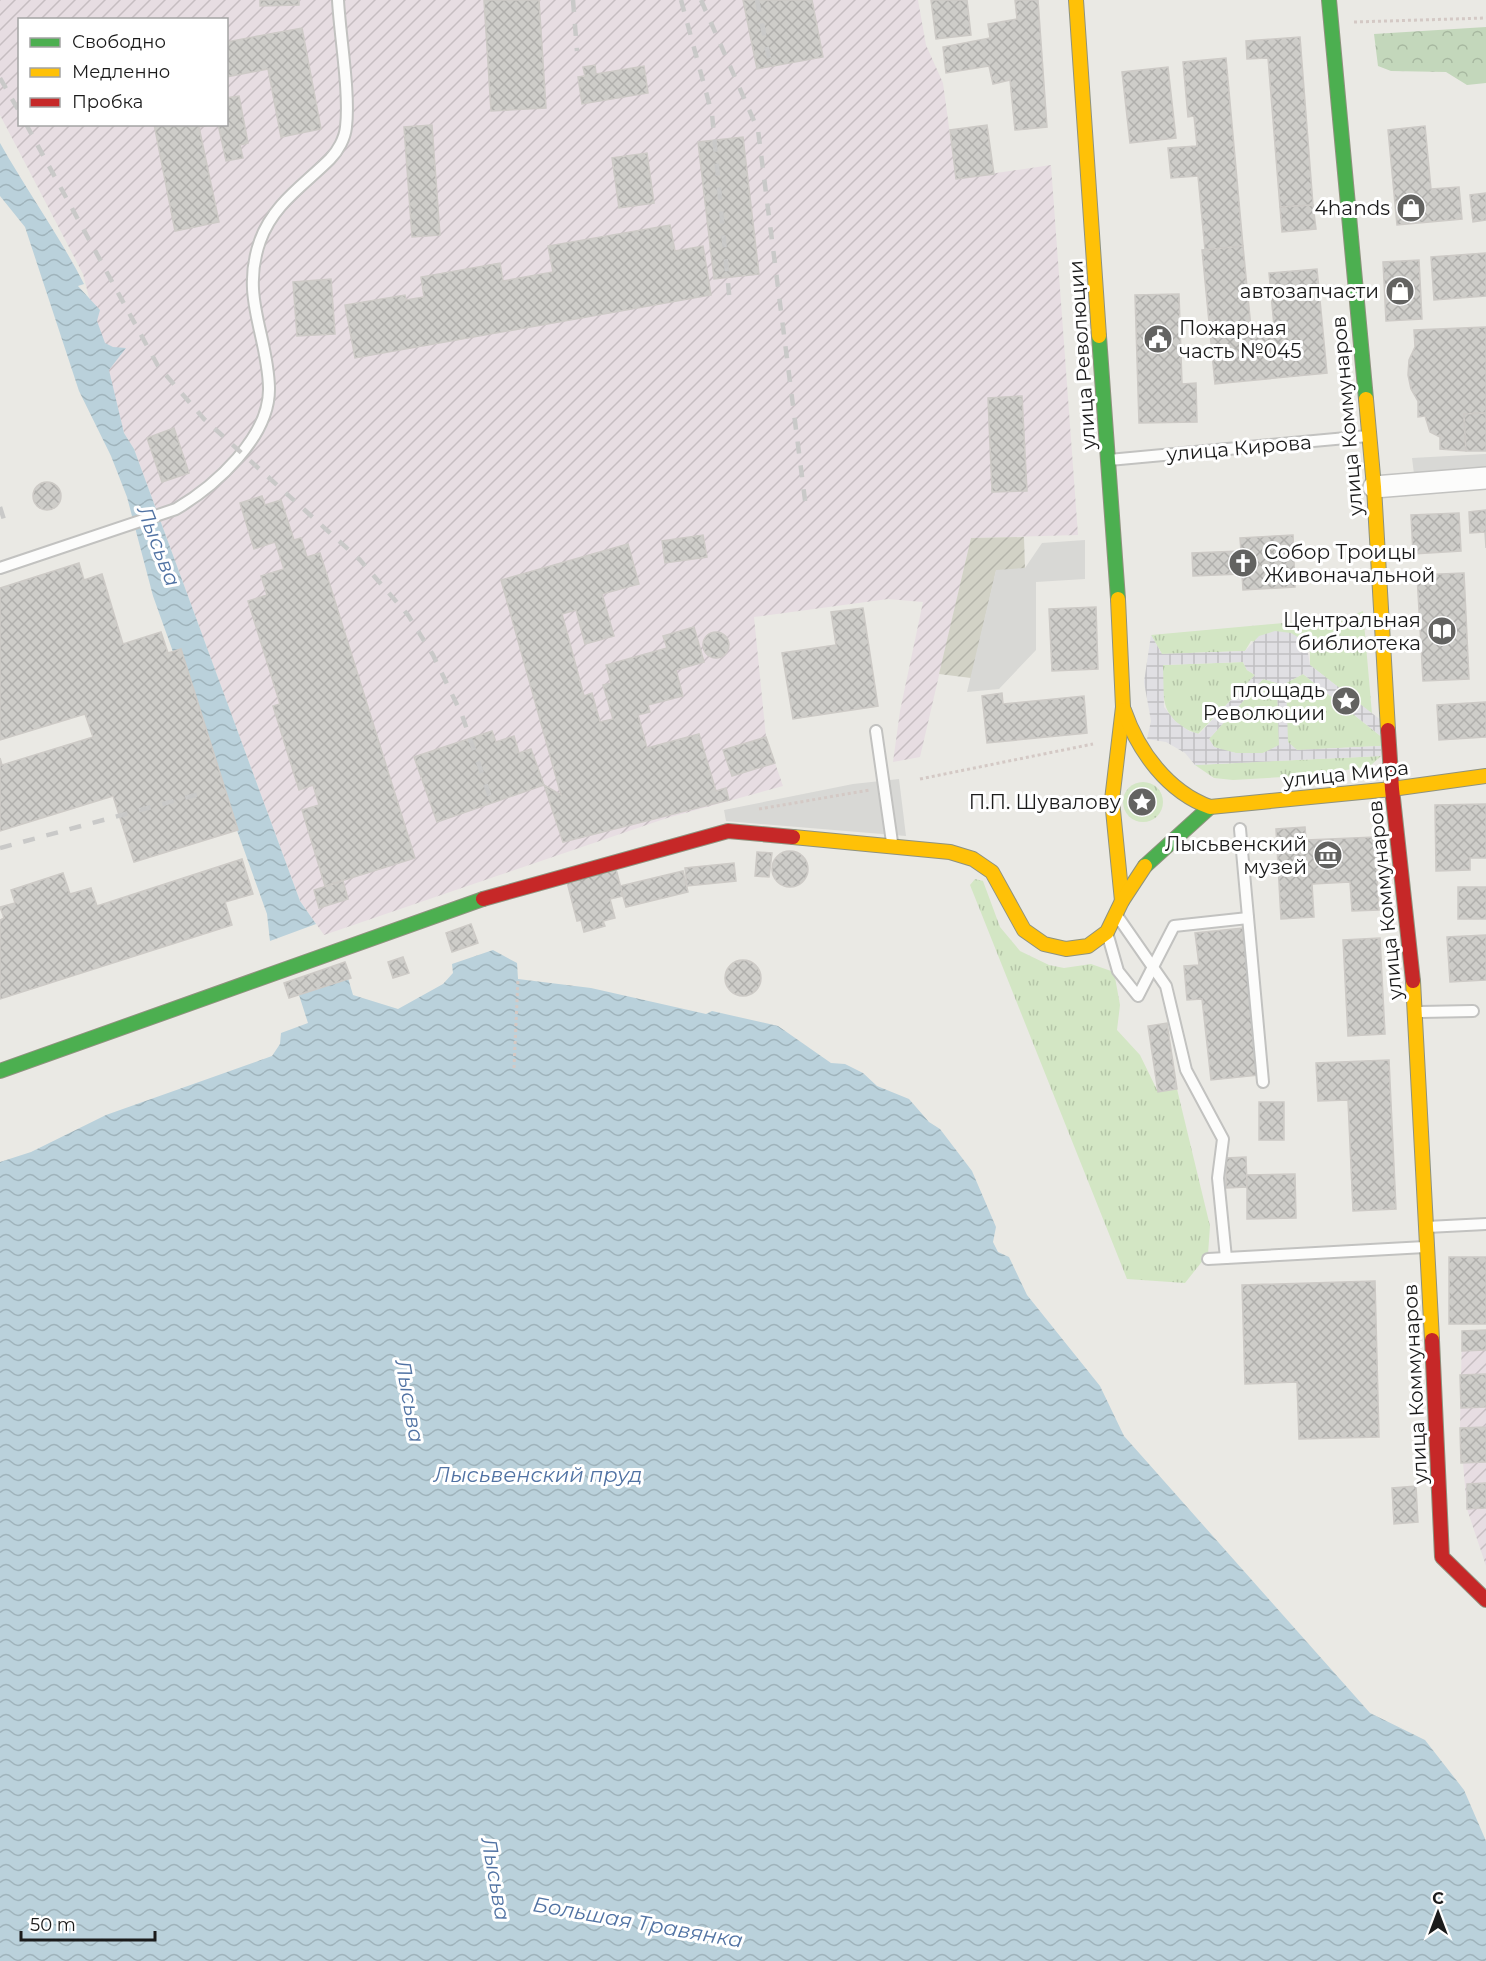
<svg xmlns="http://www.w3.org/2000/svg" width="1486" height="1961" font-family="Montserrat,sans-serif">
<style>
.industrial{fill:url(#industrial-furrows);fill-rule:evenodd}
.construction{fill:url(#construction-furrows)}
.grass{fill:url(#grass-tufts)}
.forest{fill:url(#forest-crowns)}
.parking{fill:#d8d8d5}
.plaza{fill:url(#plaza-grid);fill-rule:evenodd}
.water{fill:url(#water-waves)}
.building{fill:url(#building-cross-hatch);stroke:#cdcac6;stroke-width:1.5}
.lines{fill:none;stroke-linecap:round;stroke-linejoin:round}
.lane-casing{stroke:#c2c2c0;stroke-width:14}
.street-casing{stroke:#c2c2c0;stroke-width:24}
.fast-casing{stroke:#8f927e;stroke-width:16}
.slow-casing{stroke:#8f927e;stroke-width:16}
.jam-casing{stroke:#8f927e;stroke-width:16}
.path{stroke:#d4c9c5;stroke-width:3;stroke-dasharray:3 3;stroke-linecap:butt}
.lane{stroke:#fcfcfb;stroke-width:10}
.street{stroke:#fcfcfb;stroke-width:21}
.fast{stroke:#4caf50;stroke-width:14}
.slow{stroke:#ffc107;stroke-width:14}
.jam{stroke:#c62828;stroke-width:14}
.rail{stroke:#c9c9c8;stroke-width:4.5;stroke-dasharray:12 12;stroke-linecap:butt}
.labels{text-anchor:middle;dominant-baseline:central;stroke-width:6;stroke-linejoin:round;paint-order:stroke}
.poi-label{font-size:20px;fill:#1b1b1b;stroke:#fff;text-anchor:end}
.street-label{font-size:20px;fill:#1b1b1b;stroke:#fff}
.water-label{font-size:21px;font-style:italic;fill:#5072a3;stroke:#fff}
</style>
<defs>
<pattern id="industrial-furrows" width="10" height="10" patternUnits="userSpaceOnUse" patternTransform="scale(1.5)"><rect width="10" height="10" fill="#e7dde2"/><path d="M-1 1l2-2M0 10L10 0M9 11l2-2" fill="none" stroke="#c6bdc1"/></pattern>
<pattern id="construction-furrows" width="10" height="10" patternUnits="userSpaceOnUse" patternTransform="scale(1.5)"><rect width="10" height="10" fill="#d2d2c6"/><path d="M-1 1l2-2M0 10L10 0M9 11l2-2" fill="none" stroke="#b4b4aa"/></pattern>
<pattern id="grass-tufts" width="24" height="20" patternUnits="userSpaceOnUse" patternTransform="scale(1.5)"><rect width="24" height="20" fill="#d3e6c4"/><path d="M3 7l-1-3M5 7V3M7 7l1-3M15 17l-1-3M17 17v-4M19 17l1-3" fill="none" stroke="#b5c5a8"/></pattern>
<pattern id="forest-crowns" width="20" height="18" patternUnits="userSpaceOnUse" patternTransform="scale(1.5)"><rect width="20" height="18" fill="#c3d7bb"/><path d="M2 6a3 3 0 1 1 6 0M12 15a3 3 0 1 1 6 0" fill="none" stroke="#a7b8a0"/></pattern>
<pattern id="plaza-grid" width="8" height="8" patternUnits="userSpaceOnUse" patternTransform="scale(1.5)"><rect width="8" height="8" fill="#e0dfe3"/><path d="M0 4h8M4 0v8" fill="none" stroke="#c0bfc2"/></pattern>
<pattern id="water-waves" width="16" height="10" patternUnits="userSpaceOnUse" patternTransform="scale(1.5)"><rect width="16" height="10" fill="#bad1db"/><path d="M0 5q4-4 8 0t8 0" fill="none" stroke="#9fb3bb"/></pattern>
<pattern id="building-cross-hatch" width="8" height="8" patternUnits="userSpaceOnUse" patternTransform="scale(1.5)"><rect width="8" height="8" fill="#cecdc9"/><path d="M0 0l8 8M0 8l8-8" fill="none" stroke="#b0afac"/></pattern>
</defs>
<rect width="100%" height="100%" fill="#eae9e4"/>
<g class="industrial">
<path d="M0 0H918L926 45 943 83 956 179 1051 165 1078 535 971 538 920 757 893 762 900 711 923 602 888 599 754 617 766 737 783 786 667 818 324 935 300 901 134 449 124 433 83 274 0 115ZM20 20H226V124H20Z"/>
<path d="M1486 1330V1566L1467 1509 1460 1428 1462 1331Z"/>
</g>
<path class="construction" d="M1024 537 1025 569 996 571 971 678 939 674 971 538Z"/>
<g class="grass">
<path d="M1363 611 1372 714 1310 665V652L1251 641 1245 651 1162 654 1151 635 1348 617Z"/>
<path d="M1243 662 1247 670 1255 675 1198 734C1161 722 1162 698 1163 665Z"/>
<path d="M1303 674 1383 738 1381 746 1297 750 1287 742 1286 683Z"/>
<path d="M1263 679 1277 683 1279 745C1263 760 1232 754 1214 747L1209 739Z"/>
<path d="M1381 756 1370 766 1316 775 1233 780 1214 778 1195 765Z"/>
<circle cx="1143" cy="802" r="20"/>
<path d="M975 879 983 881 1000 927 1020 951 1049 965 1064 968 1091 964 1114 972 1120 1005 1117 1030 1140 1055 1158 1092 1177 1089 1210 1226 1208 1254 1185 1283 1127 1279 970 885Z"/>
</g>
<path class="forest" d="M1486 27V83L1467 85 1446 72 1391 71 1378 66 1374 34Z"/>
<g class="parking">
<path d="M1486 454V470L1414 474 1412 458Z"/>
<path d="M1085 540V579L1036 582V650L999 689 967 692 996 570 1025 568 1042 543Z"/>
<path d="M899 779 906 836 726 821 724 810 853 784Z"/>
</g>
<path class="plaza" d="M1275 631 1291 633 1306 642 1310 665 1382 721 1383 738 1303 674 1286 683 1288 742 1297 750 1381 746V756L1195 765 1185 753 1166 742 1147 739 1151 721 1144 682 1151 635 1162 654 1245 651 1259 636ZM1243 662 1247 670 1255 675 1199 734 1189 731 1175 721 1164 707 1163 665ZM1263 679 1277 683 1279 745 1263 753H1236L1214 747 1209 739Z"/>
<g class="water">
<path d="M0 143C27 191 59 235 84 284L78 286 100 310 97 321 105 343 113 347 126 348 109 370 124 433 134 449 300 901 316 924 270 941 267 914 153 596 127 497 111 456 79 391 25 227 0 196Z"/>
<path d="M493 950 517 963 518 979 591 988 706 1014 712 1011 778 1026 831 1063 845 1064 863 1073 877 1086 909 1099 929 1122 940 1129 972 1171 996 1227 993 1242 998 1252 1009 1257 1027 1295 1100 1386 1124 1436 1370 1713 1425 1740 1464 1790 1486 1841V1961H0V1162L31 1152 106 1115 272 1056 280 1044 281 1033 308 1023 299 995 348 978 353 995 398 1009 443 984 453 973 452 964Z"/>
</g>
<g class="building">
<path d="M260 0H299V5L260 6Z"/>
<path d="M484 0H539L546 108 491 111Z"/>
<path d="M743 0H812L823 57 757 69Z"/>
<path d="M931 0H967L971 35 936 39Z"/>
<path d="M1015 0H1038L1047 127 1015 130 1010 80 993 84 989 66 946 73 943 47 990 38 988 24 1017 19Z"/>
<path d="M302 28 321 129 281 137 268 69 226 77V42Z"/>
<path d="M1300 37 1313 205 1280 207 1268 58 1247 59 1246 41Z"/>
<path d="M1226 58 1243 246 1205 250 1198 176 1171 178 1168 148 1197 146 1194 116 1188 117 1183 62Z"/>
<path d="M595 65 596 74 644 66 648 93 582 104 578 77 585 76 583 67Z"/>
<path d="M1168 67 1176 138 1130 143 1122 72Z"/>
<path d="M239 96 248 143 240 145 243 158 226 161 218 124H226V98Z"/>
<path d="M154 124H213L199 127 219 222 175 231Z"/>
<path d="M432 125 440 235 412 237 404 127Z"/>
<path d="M987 125 994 174 956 179 950 130Z"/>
<path d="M1425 126 1431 189 1459 187 1462 219 1397 225 1388 130Z"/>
<path d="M743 137 759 274 714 279 698 142Z"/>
<path d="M647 153 654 203 619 208 612 158Z"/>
<path d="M1486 193V220L1473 222 1470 195Z"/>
<path d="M1313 205 1316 229 1282 232 1280 207Z"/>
<path d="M670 225 675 251 703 246 711 295 355 358 345 305 405 295 406 300 424 297 421 277 500 263 503 281 553 272 548 246Z"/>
<path d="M1243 246 1251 328 1274 326 1269 273 1317 269 1327 373 1215 384 1202 250Z"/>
<path d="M1486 253V296L1434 300 1431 257Z"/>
<path d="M1419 260 1422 319 1386 321 1383 262Z"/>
<path d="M331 279 335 334 297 336 293 282Z"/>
<path d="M1179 294 1182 384 1196 383 1197 422 1139 423 1135 295Z"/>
<path d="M1486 327V413L1464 414 1466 451 1440 449V437L1430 432 1425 416 1418 417V401L1411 389 1408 375 1409 360 1415 347 1414 330Z"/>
<path d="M1022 396 1027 491 992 492 988 398Z"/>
<path d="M1486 413V451H1466L1464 414Z"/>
<path d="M174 428 189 473 162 482 147 438Z"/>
<circle cx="47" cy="496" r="14"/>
<path d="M262 496 265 505 281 500 294 540 301 538 307 557 320 553 415 858 325 886 302 810 319 805 313 785 299 790 273 706 280 704 248 601 267 595 261 576 284 569 275 542 254 549 240 503Z"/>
<path d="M1486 510V548L1485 532 1470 533 1469 512Z"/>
<path d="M1459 513 1461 551 1413 554 1411 515Z"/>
<path d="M703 535 707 557 665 563 662 541Z"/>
<path d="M1293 535 1295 587 1243 590 1242 574 1193 576 1192 553 1241 551 1240 538Z"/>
<path d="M628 544 639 584 602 594 614 636 585 644 576 610 562 614 584 696 592 693 600 722 613 719 603 685 611 683 606 665 667 648 663 636 694 627 704 662 676 670 683 696 648 705 650 712 638 715 647 748 699 734 716 791 726 788 729 800 563 842 544 785 561 795 501 580Z"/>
<path d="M79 563 84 580 102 574 123 644 161 632 168 653 181 649 238 830 134 862 113 796 0 831V758L2 765 93 737 85 714 0 740V588Z"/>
<path d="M1464 573 1469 679 1423 681 1417 575Z"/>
<path d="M1096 607 1098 669 1052 671 1049 609Z"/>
<path d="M863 608 878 706 793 719 782 653 836 645 831 612Z"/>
<circle cx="716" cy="645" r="13"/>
<path d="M1002 693 1003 704 1084 696 1087 733 987 743 982 696Z"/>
<path d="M1486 702V737L1439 740 1437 705Z"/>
<path d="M492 731 496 742 514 736 519 753 531 749 544 785 437 822 414 757Z"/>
<path d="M766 737 775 763 732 776 723 750Z"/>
<path d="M1486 804V858H1470V870L1436 871 1435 805Z"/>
<path d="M1305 827 1306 840 1375 837 1379 910 1352 911 1350 882 1312 884 1314 917 1281 919 1276 829Z"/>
<circle cx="790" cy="869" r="18"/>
<path d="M757 852 772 853 769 877 755 876Z"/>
<path d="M242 859 253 894 225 902 232 925 0 999V920L4 918 0 907 15 903 11 890 63 873 70 894 91 888 97 906Z"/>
<path d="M734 863 736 881 687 886 685 868Z"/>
<path d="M616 869 623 896 610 899 615 918 603 921 605 926 584 932 581 920 577 921 567 882Z"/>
<path d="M683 871 688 892 626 907 620 886Z"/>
<path d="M343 881 348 899 319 908 314 890Z"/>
<rect x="1458" y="887" width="28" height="32"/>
<path d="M471 924 478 943 452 952 446 933Z"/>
<path d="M1243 928 1258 1075 1211 1080 1202 999 1187 1000 1184 966 1199 965 1195 933Z"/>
<path d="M1486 935V980L1450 982 1447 937Z"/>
<path d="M1380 938 1385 1034 1348 1036 1343 940Z"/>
<path d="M403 957 409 973 393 978 388 962Z"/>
<circle cx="743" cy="978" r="18"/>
<path d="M345 962 351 978 289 998 284 983Z"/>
<path d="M1167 1023 1177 1089 1158 1092 1148 1026Z"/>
<path d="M1389 1060 1396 1209 1353 1211 1348 1100 1318 1101 1316 1063Z"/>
<rect x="1259" y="1102" width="25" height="38"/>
<path d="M1246 1157 1247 1187 1226 1188V1158Z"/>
<path d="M1295 1174 1296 1218 1247 1219V1175Z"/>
<rect x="1449" y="1257" width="37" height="67"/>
<path d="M1375 1281 1379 1437 1299 1439 1297 1382 1245 1384 1242 1285Z"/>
<path d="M1486 1330V1350L1462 1351V1331Z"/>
<path d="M1486 1374V1407L1461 1408 1460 1375Z"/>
<path d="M1486 1427V1462L1461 1463 1460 1428Z"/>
<path d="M1486 1483V1508L1467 1509V1484Z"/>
<path d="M1416 1486 1418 1522 1394 1524 1392 1488Z"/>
</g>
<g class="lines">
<g class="lane-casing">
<g id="lane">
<path d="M1109 460 1368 436"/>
<path d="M0 568 176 509C215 486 270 437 269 388 268 335 240 297 260 241 273 204 304 185 330 159 338 151 345 138 346 127 350 92 340 37 338 0"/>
<path d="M876 731 892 842"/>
<path d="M1240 829 1263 1082"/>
<path d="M1118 917 1166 986 1186 1070 1223 1139 1218 1178 1226 1258"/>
<path d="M1108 936 1118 971 1138 996 1174 926 1248 918"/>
<path d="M1420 1012 1473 1011"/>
<path d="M1427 1227 1486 1224"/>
<path d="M1208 1259 1425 1247"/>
</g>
</g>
<g class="street-casing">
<path id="street" d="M1374 487 1486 478"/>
</g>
<g class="fast-casing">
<g id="fast">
<path d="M1329 0 1366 399"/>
<path d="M1099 336 1118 599"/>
<path d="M1145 866 1210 807"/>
<path d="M0 1071 483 899"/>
</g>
</g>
<g class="slow-casing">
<g id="slow">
<path d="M1076 0 1099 336"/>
<path d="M1366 399 1374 487 1388 730"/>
<path d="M1118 599 1123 707 1112 800 1122 901"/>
<path d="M1124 710C1138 751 1168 792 1210 807L1392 789 1486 776"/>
<path d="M793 837 950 852 973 859 992 872 1024 930 1044 944 1066 949 1088 946 1107 932 1122 901 1145 866"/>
<path d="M1413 981 1432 1340"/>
</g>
</g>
<g class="jam-casing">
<g id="jam">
<path d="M1388 730 1392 789 1413 981"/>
<path d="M483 899 728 831 793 837"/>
<path d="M1432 1340 1442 1557 1486 1600"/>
</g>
</g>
<g class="path">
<path d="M1354 22 1486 18"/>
<path d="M920 779 1093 744"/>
<path d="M759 809 870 790"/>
<path d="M514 1068 518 979"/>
</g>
<use href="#lane" class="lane"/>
<use href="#street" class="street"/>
<use href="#fast" class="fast"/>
<use href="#slow" class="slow"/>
<use href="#jam" class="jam"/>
<g class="rail">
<path d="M573 0 577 51"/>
<path d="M681 0 712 114 730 304"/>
<path d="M701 0 758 130 806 508"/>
<path d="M757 0 769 58"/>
<path d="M0 78 20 113"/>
<path d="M26 124 158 366 204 419 360 560 408 615 433 655 462 715 490 797"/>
<path d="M0 507 6 526"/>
<path d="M0 848 203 793"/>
</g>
</g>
<defs>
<g id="shop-disc" transform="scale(1.5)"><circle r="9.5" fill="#636361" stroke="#fff"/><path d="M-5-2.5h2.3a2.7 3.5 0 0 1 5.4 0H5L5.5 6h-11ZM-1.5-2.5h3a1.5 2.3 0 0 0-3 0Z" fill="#fff"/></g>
<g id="civic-disc" transform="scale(1.5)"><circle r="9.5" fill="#636361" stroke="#fff"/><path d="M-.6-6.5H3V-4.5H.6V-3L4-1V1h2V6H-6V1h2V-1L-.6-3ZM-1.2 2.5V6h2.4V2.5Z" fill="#fff"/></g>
<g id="church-disc" transform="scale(1.5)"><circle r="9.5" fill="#636361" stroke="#fff"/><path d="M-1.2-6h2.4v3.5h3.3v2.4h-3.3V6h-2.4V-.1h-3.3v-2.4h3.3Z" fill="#fff"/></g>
<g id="library-disc" transform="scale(1.5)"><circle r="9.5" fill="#636361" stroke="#fff"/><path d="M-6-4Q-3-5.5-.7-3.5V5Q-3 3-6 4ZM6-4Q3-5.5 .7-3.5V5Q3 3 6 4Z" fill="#fff"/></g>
<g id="sight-disc" transform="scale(1.5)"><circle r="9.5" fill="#636361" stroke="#fff"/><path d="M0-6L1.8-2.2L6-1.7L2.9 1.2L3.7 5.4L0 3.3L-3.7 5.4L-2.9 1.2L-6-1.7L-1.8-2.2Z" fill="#fff"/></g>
<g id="museum-disc" transform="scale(1.5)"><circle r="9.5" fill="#636361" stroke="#fff"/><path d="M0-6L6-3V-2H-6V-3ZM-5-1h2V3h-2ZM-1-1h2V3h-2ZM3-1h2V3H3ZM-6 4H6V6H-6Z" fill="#fff"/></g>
</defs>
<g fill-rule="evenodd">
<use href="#shop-disc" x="1411" y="208"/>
<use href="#shop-disc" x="1400" y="291"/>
<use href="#civic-disc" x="1158" y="339"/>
<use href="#church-disc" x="1243" y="563"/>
<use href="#library-disc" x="1442" y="631"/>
<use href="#sight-disc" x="1346" y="701"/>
<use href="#sight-disc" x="1142" y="802"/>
<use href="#museum-disc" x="1328" y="855"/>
</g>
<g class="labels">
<g class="poi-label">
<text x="1390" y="208">4hands</text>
<text x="1379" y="291">автозапчасти</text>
<text x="1179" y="328" text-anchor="start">Пожарная<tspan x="1179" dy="23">часть №045</tspan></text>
<text x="1264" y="552" text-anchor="start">Собор Троицы<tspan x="1264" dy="23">Живоначальной</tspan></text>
<text x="1421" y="620">Центральная<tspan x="1421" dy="23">библиотека</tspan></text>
<text x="1325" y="690">площадь<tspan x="1325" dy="23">Революции</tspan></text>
<text x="1121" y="802">П.П. Шувалову</text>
<text x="1307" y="844">Лысьвенский<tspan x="1307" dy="23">музей</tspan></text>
</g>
<g class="street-label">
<text transform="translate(1082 355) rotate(-94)">улица Революции</text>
<text transform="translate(1347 416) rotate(-95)">улица Коммунаров</text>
<text transform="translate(1239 448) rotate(-5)">улица Кирова</text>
<text transform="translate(1346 774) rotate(-6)">улица Мира</text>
<text transform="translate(1385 900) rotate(-96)">улица Коммунаров</text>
<text transform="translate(1415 1384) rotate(-93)">улица Коммунаров</text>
</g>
<g class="water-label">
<text transform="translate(159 546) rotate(69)">Лысьва</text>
<text transform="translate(410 1401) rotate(80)">Лысьва</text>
<text x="538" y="1474">Лысьвенский пруд</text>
<text transform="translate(496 1879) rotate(80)">Лысьва</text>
<text transform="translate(638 1922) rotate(10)">Большая Травянка</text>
</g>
</g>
<rect x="18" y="18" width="210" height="108" fill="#ffffff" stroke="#a4a4a4" stroke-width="1.5"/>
<rect x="30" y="38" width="30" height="9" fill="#4caf50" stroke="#a4a4a4" stroke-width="1.5"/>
<text x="72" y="48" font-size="18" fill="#1b1b1b">Свободно</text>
<rect x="30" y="68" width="30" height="9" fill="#ffc107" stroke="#a4a4a4" stroke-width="1.5"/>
<text x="72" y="78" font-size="18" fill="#1b1b1b">Медленно</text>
<rect x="30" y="98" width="30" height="9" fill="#c62828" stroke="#a4a4a4" stroke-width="1.5"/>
<text x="72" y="108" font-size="18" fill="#1b1b1b">Пробка</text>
<g transform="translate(1438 1913)" stroke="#ffffff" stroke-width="4.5" paint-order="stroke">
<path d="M0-4.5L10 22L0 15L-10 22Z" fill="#1b1b1b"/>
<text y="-9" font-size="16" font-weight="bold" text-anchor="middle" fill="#1b1b1b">С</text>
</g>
<path d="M21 1931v9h134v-9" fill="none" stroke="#1b1b1b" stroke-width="3"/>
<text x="30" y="1931" font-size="18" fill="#1b1b1b" stroke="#ffffff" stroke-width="4.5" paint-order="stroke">50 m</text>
</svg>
